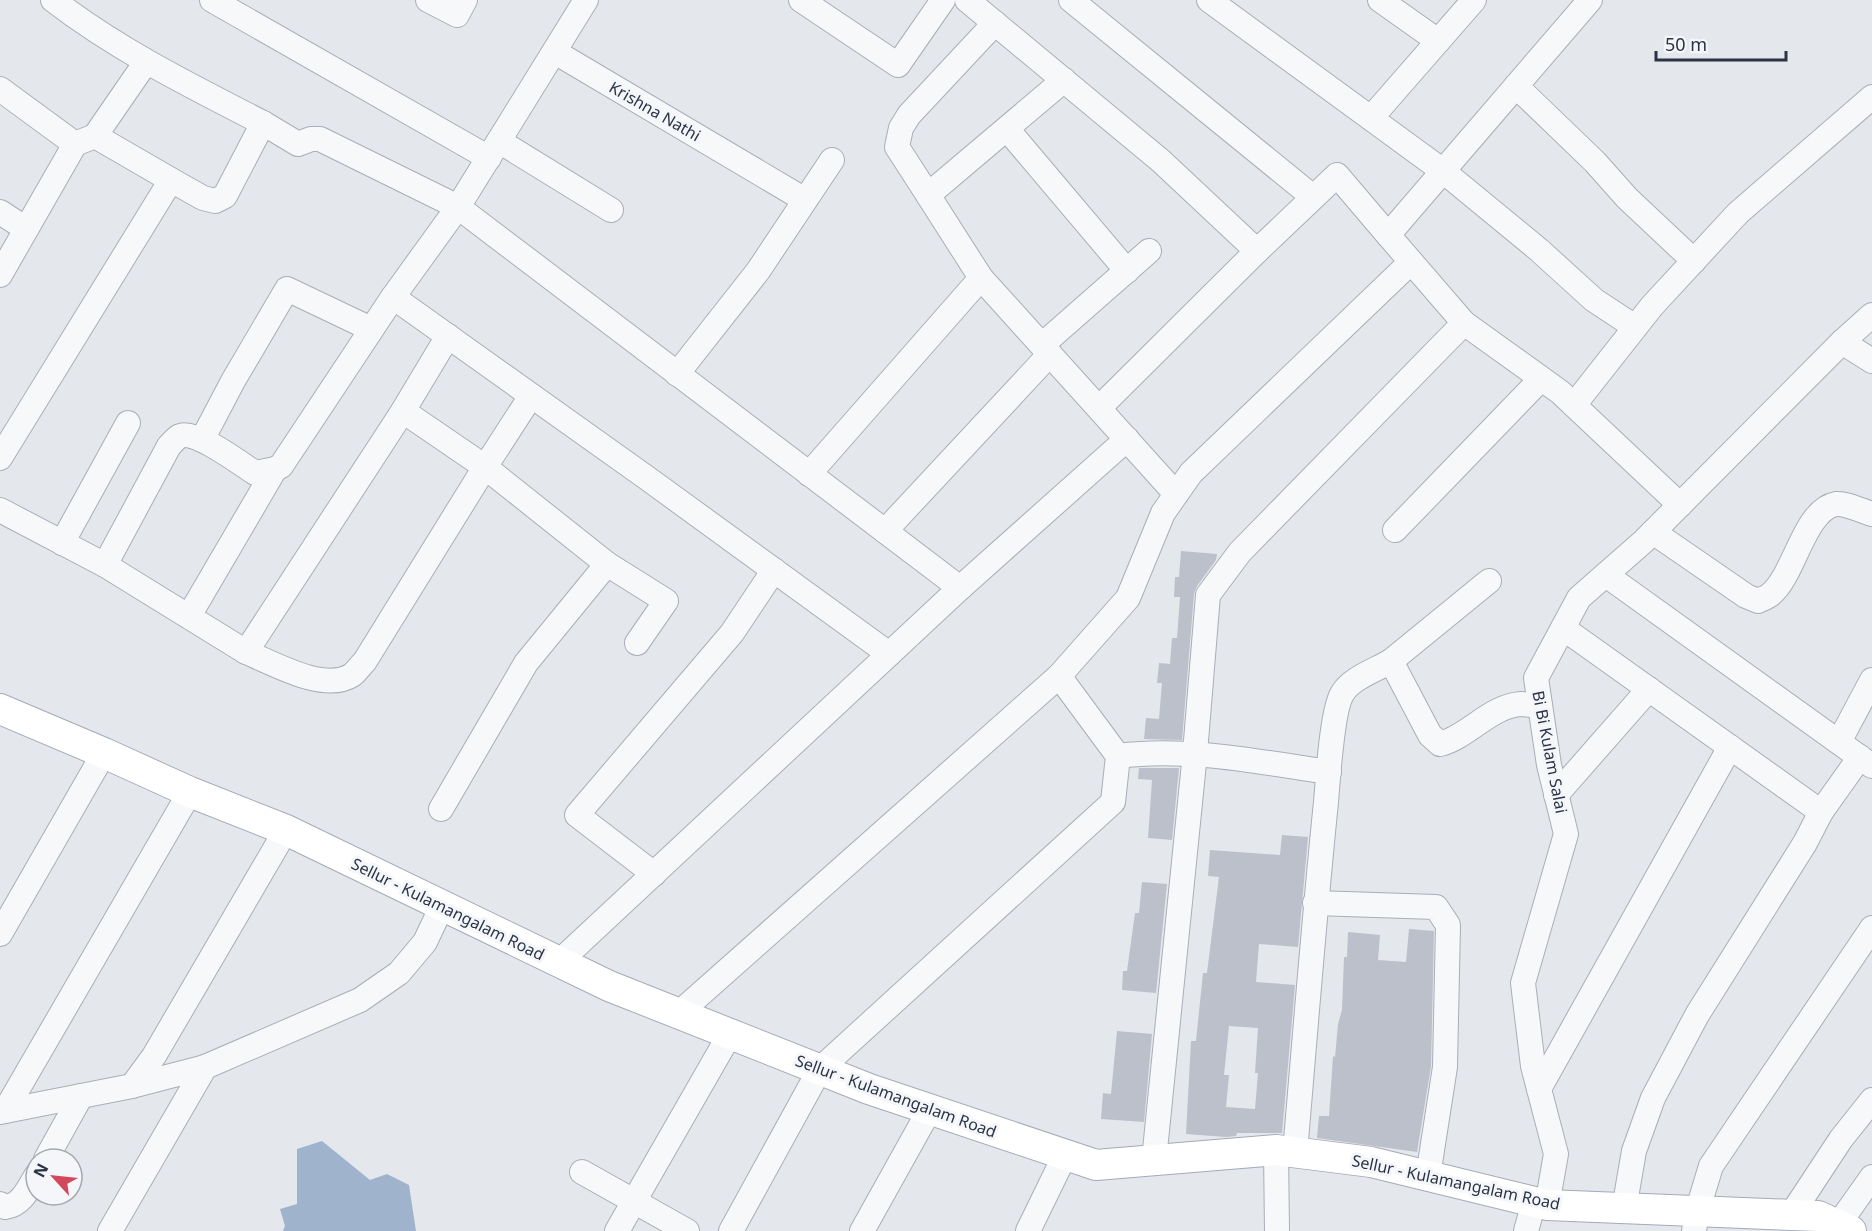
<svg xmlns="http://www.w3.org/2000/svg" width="1872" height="1231" font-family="'Noto Sans',sans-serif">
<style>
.water{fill:#9fb4cc}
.building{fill:#bbc0ca;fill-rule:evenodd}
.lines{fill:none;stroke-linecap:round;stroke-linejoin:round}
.minor-casing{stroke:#a9aeb7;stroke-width:26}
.major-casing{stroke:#a3abb8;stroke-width:32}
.minor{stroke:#f7f8fa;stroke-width:24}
.major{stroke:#fff;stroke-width:30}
.labels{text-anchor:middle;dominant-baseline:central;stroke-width:6;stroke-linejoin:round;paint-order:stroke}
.street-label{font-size:16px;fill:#2b3445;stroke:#f4f6f9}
</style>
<rect width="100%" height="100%" fill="#e4e7ec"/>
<path class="water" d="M322 1141 370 1180 387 1174 409 1185 416 1231H283L285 1226 280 1209 297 1204V1149Z"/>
<g class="building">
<path d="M1181 551 1217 554 1216 560 1197 586 1194 594 1182 740 1144 739 1146 718 1159 719 1162 683H1157L1159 663 1170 664 1172 638H1177L1180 597H1174L1175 577H1179Z"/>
<path d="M1139 768H1179L1172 840 1148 838 1152 780 1138 779Z"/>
<path d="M1282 835 1308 837 1298 947 1259 944 1256 982 1295 985 1282 1133H1237L1236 1136 1226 1137 1186 1134 1191 1041H1196L1203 973H1207L1219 877 1208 876 1210 850 1280 855ZM1229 1026 1258 1028 1255 1073H1258L1255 1109 1226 1107 1229 1075H1224Z"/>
<path d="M1142 882 1167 884 1156 993 1122 990 1123 971H1127L1135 913H1139Z"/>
<path d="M1409 929 1434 931 1431 1066 1417 1152 1317 1138 1319 1116H1329L1333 1056 1335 1057 1338 1024 1342 1010 1344 957H1347L1348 932 1380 935 1378 960 1406 962Z"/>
<path d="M1117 1031 1152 1034 1144 1122 1101 1119 1103 1093 1111 1094Z"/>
</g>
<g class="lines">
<g class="minor-casing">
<g id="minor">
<path d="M53 0C118 50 191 86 263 123"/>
<path d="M212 0 489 158"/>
<path d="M428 0 457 15 465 0"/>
<path d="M801 0 898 65 943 0"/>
<path d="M967 0 1161 161 1257 251 1099 408"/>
<path d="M1071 0 1313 197"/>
<path d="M1209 0 1443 171 1539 250 1594 300 1635 327"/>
<path d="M1380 0 1438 41"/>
<path d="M995 23 909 115 901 128 897 147 928 195 1064 80"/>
<path d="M555 52 805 200"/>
<path d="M1516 86 1595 162 1627 198 1694 261"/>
<path d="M0 89 75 144 95 136 171 180"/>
<path d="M1371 118 1474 0"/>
<path d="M1007 129 1127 271"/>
<path d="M95 136 146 62"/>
<path d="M499 141 611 210"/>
<path d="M928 195 981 278"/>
<path d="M0 212 26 229"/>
<path d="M1257 251 1337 175 1388 235"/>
<path d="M0 275 75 144"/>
<path d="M393 297 647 478 889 654"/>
<path d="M1464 323 1388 235 1590 0"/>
<path d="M1842 342 1872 361"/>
<path d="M1042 345 1149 251"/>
<path d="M677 374 758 271 832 160"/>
<path d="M1574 405 1652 306 1738 213 1872 97"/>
<path d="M403 411 485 467 607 564 526 663 441 809"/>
<path d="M202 440 233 381 287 289 371 329"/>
<path d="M0 458 171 180 203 198 215 201 225 196 263 123 298 144 311 139H320L458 207 393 297 281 466 275 469 255 473C241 464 195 429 180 436 176 438 172 443 169 446L105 565 0 510"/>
<path d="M809 474 981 278 1176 494"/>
<path d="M1395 530 1541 379"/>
<path d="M885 531 1050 354"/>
<path d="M1653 532 1746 596 1758 601C1762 599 1768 597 1771 594 1795 574 1804 510 1836 504 1846 503 1862 511 1872 514"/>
<path d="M62 543 128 423"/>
<path d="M607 564 666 601 637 643"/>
<path d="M105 565 246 652 403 411 448 336"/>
<path d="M1606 575 1872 766"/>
<path d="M960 588 1127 439"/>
<path d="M189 616 275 469"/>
<path d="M1563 628 1821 812 1805 843 1697 1015 1653 1098 1634 1151 1624 1209"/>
<path d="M246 652C273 663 324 693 352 675 357 671 361 665 365 661L485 467 531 396"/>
<path d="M1391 661 1489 581"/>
<path d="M1839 742 1872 680"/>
<path d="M1118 756C1188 747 1259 762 1329 772"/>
<path d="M1556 795 1649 689"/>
<path d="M1821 812 1860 757"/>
<path d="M654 874 577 815 732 633 774 570"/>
<path d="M1315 903 1436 907 1448 925 1445 1067 1428 1176"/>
<path d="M0 934 104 753"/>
<path d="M559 962 960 588 458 207 586 0"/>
<path d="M678 1014 1059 676 1128 598 1163 513 1191 473 1411 262"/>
<path d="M205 1067 360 1000 399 973 425 942 442 906"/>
<path d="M1539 1089 1730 747"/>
<path d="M5 1111 190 792"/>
<path d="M0 1112 132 1086 154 1056 286 830"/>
<path d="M1276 1150 1277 1231"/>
<path d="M1295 1152C1305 1036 1314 919 1326 802 1328 779 1332 711 1342 694 1351 678 1376 670 1391 661L1430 735 1440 744C1468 737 1490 706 1521 704 1527 704 1534 706 1540 706"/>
<path d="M46 1159 81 1096"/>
<path d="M1154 1160 1195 753 1208 595 1240 552 1464 323 1560 392 1680 505"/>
<path d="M582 1172 687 1231"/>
<path d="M0 1204 5 1207C22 1205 28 1189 36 1176"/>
<path d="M1547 1205 1556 1154 1533 1066 1523 983 1566 834 1549 765 1536 678 1579 598 1644 541 1842 342 1872 315"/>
<path d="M1791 1215 1841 1139 1872 1100"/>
<path d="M1838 1225 1872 1177"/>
<path d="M110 1231 205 1067 132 1086"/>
<path d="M617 1231 730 1034"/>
<path d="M731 1231 820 1069 1113 802 1118 756 1059 676"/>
<path d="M862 1231 930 1109"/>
<path d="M1028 1231 1065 1155"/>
<path d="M1526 1231 1534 1202"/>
<path d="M1694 1231 1697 1212 1711 1166 1872 928"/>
</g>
</g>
<g class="major-casing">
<path id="major" d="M0 709 104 753 190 792 286 830 609 986 869 1089 1096 1165 1276 1150 1371 1162 1547 1205 1818 1216 1851 1231"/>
</g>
<use href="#minor" class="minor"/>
<use href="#major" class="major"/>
</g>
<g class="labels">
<g class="street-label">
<text transform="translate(655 111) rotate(30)">Krishna Nathi</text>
<text transform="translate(1550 752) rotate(79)">Bi Bi Kulam Salai</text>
<text transform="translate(448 909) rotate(26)">Sellur - Kulamangalam Road</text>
<text transform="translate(896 1096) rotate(20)">Sellur - Kulamangalam Road</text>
<text transform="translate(1456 1182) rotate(12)">Sellur - Kulamangalam Road</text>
</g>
</g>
<g transform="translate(54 1177) rotate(297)"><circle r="28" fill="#f4f6f9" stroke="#a4a8b1" stroke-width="1.5"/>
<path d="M0-4.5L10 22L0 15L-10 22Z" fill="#d1495b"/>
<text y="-9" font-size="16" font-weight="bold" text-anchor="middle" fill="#2b3445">N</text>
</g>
<path d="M1656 51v9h130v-9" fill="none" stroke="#2b3445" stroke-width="3"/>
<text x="1665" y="51" font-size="18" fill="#2b3445" stroke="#f4f6f9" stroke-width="4.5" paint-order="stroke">50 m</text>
</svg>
